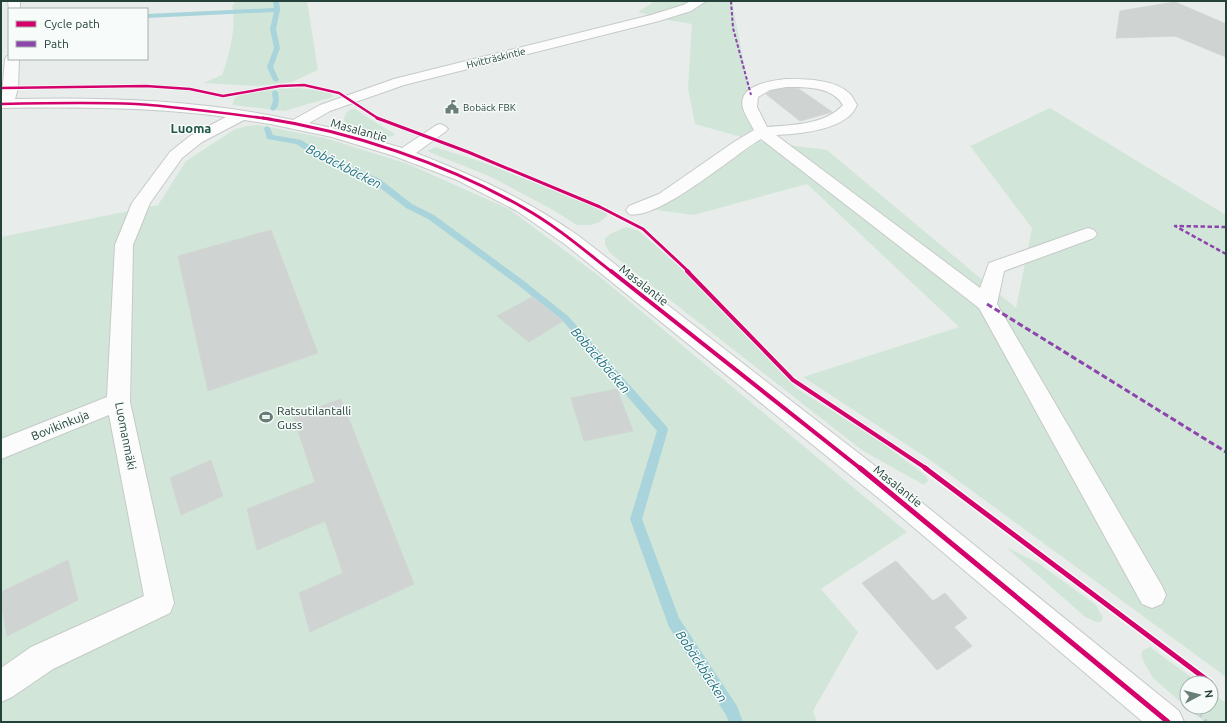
<svg xmlns="http://www.w3.org/2000/svg" width="1227" height="723" font-family="Ubuntu,sans-serif">
<style>
.green{fill:#d1e6d8}
.lines{fill:none;stroke-linecap:round;stroke-linejoin:round}
.stream{fill:#a9d4db;fill-rule:evenodd}
.building{fill:#cfd4d2;stroke:#d1d6d4}
.minor-casing{stroke:#c5cac8;stroke-width:2}
.path{stroke:#c3ccca;stroke-width:3;stroke-dasharray:2.5 4;stroke-linecap:butt}
.minor{fill:#fcfcfc;fill-rule:evenodd}
.quiet-far2{stroke:#8e44ad;stroke-width:2;stroke-dasharray:3.5 2;stroke-linecap:butt}
.quiet-far1{stroke:#8e44ad;stroke-width:2.5;stroke-dasharray:4.5 2.5;stroke-linecap:butt}
.quiet{stroke:#8e44ad;stroke-width:3;stroke-dasharray:6 3;stroke-linecap:butt}
.cycleway-far3-casing{stroke:#f7fbf9;stroke-width:4}
.cycleway-far2-casing{stroke:#f7fbf9;stroke-width:5}
.cycleway-far1-casing{stroke:#f7fbf9;stroke-width:6}
.cycleway-casing{stroke:#f7fbf9;stroke-width:8}
.cycleway-far3{stroke:#d6006c;stroke-width:2.5}
.cycleway-far2{stroke:#d6006c;stroke-width:3}
.cycleway-far1{stroke:#d6006c;stroke-width:4}
.cycleway{stroke:#d6006c;stroke-width:5}
.labels{text-anchor:middle;dominant-baseline:central;stroke-width:3;stroke-linejoin:round;paint-order:stroke}
.far-street-label{font-size:10px;fill:#24423a;stroke:#f7fbf9}
.far-poi-label{font-size:10px;fill:#24423a;stroke:#f7fbf9;text-anchor:start}
.street-label{font-size:12px;fill:#24423a;stroke:#f7fbf9}
.poi-label{font-size:12px;fill:#24423a;stroke:#f7fbf9;text-anchor:start}
.far-district-label{font-size:13px;font-weight:bold;fill:#1f5548;stroke:#f7fbf9}
.water-label{font-size:13px;font-style:italic;fill:#1c6f80;stroke:#f7fbf9}
</style>
<rect width="100%" height="100%" fill="#e8edeb"/>
<g class="green">
<path d="M236 1H307L318 70 292 82 257 86 203 83 222 75C229 56 237 25 232 6Z"/>
<path d="M655 1H732L759 141 827 150 1016 308 1032 228 970 146 1050 108 1226 215V677L930 460 803 377 959 327 807 184 694 215 656 210 759 142 695 124 688 88 692 24 668 20 638 12Z"/>
<path d="M297 88 315 90 332 94 333 97 284 111 233 105C233 101 234 98 237 97 248 90 283 89 297 88Z"/>
<path d="M355 109 373 121 395 134 393 136 382 138 351 128 344 121C344 114 347 109 355 109Z"/>
<path d="M259 125 325 138 408 164 509 209 599 276 907 532 821 589 858 632 813 711 817 722H1V237L158 205 186 161 235 129 247 126Z"/>
<path d="M435 147 482 162 599 208 607 213V216L600 222 591 225H577L553 210 491 177 427 151Z"/>
<path d="M626 227 639 231 692 278 796 388 880 441 926 476 928 481 924 485 863 451 610 253 605 245V238L612 233Z"/>
<path d="M1006 547 1038 563 1096 605 1103 618 1101 622H1096L1085 617Z"/>
<path d="M1150 647 1199 683H1187V707H1211V692L1226 703V722H1205L1192 712 1153 678 1144 662 1141 655 1143 650Z"/>
</g>
<g class="lines">
<g class="stream">
<path d="M273 1H279L280 10 276 29 280 48 273 67 279 80 276 82 273 80 267 67 274 48 270 29 274 12 147 18V14L274 8Z"/>
<path d="M275 90 278 92C279 99 280 108 273 111L270 109 273 101 272 92Z"/>
<path d="M267 126 270 128 273 135 301 140 333 159 380 179 412 204 434 215 524 281 568 316 667 427 668 430 642 519 679 618 737 706 743 722H729L726 715 669 627 630 519 657 431 562 320 518 285 428 219 406 208 374 183 327 163 296 144 267 139 264 128Z"/>
</g>
</g>
<g class="building">
<path d="M1175 2 1226 24V57L1175 36 1116 38 1120 11Z"/>
<path d="M786 88 799 89 832 112 800 121 766 94 771 91Z"/>
<path d="M271 230 318 353 208 391 178 256Z"/>
<path d="M532 297 563 321 529 342 497 316Z"/>
<path d="M617 389 633 431 584 441 571 398Z"/>
<path d="M341 399 414 584 310 632 299 593 343 573 325 521 257 550 247 509 315 482 293 416Z"/>
<path d="M211 460 223 496 181 515 170 478Z"/>
<path d="M68 560 78 600 7 636 1 602V592Z"/>
<path d="M896 561 933 601 945 593 967 618 954 627 972 646 937 670 862 583Z"/>
</g>
<g class="lines">
<g class="minor-casing">
<g id="minor">
<path d="M8 1H20V9H9V10Z"/>
<path d="M691 1H706L691 11 659 21 404 85 330 111 309 123 341 130 402 148 435 126 440 124 445 126 448 129 445 132 416 153C475 176 528 200 580 237L910 493 1179 711 1184 722H1143L892 509 566 245 517 211 457 180 394 156 332 137 270 124 244 120 202 142 182 158 150 203 133 245 130 402 174 603 170 613 53 669 12 697 1 702V668L31 647 144 596 109 415 1 459V439L107 397 115 245 132 203 170 152 190 136 226 117C151 107 76 107 1 108L5 59 7 56H9V59H19L18 88 15 99C108 97 202 100 293 120L320 105 394 79 651 15 683 5Z"/>
<path d="M786 79C806 79 835 79 850 94 853 97 855 102 857 105 855 109 852 114 848 117 831 131 797 134 776 135L980 288 989 263 1082 230 1088 228 1094 230 1097 234 1094 238 1004 271 997 304 1162 586 1166 595 1162 604 1152 608 1142 604 979 308 761 139C734 155 658 221 629 214L626 210 629 206 659 194 734 142 754 130C750 123 745 115 743 108 737 85 770 81 786 79ZM786 87C805 87 832 86 843 105 826 125 791 125 767 127L757 107 758 97 770 90Z"/>
</g>
</g>
<path class="path" d="M1200 715 1207 722"/>
<use href="#minor" class="minor"/>
<path class="quiet-far2" d="M731 1 733 28 751 95"/>
<path class="quiet-far1" d="M1226 227 1175 226 1226 254"/>
<path class="quiet" d="M987 304 1226 452"/>
<g class="cycleway-far3-casing">
<g id="cycleway-far3">
<path d="M1 88 146 86 190 89 223 96 280 86 304 85 339 93 379 119"/>
<path d="M1 104C46 103 91 102 136 104 181 107 225 113 270 119"/>
</g>
</g>
<g class="cycleway-far2-casing">
<g id="cycleway-far2">
<path d="M263 118C350 131 447 164 524 208 556 226 584 250 612 272"/>
<path d="M377 118 468 152 600 207 643 229 689 272"/>
</g>
</g>
<g class="cycleway-far1-casing">
<g id="cycleway-far1">
<path d="M611 271 861 469"/>
<path d="M687 271 793 380 927 469"/>
</g>
</g>
<g class="cycleway-casing">
<g id="cycleway">
<path d="M860 468 1168 722"/>
<path d="M925 468 1211 683"/>
</g>
</g>
<use href="#cycleway-far3" class="cycleway-far3"/>
<use href="#cycleway-far2" class="cycleway-far2"/>
<use href="#cycleway-far1" class="cycleway-far1"/>
<use href="#cycleway" class="cycleway"/>
</g>
<defs>
<g id="civic-bare" transform="scale(1.08)"><path d="M-.6-6.5H3V-4.5H.6V-3L4-1V1h2V6H-6V1h2V-1L-.6-3ZM-1.2 2.5V6h2.4V2.5Z" fill="#697e78" stroke="#f7fbf9" stroke-width="2.5" paint-order="stroke"/></g>
<g id="stadium-bare" transform="scale(1.08)"><path d="M0-5a6.5 5 0 1 0 0 10a6.5 5 0 1 0 0-10ZM-3.5-1.8h7v3.6h-7Z" fill="#697e78" stroke="#f7fbf9" stroke-width="2.5" paint-order="stroke"/></g>
</defs>
<g fill-rule="evenodd">
<use href="#civic-bare" x="452" y="107"/>
<use href="#stadium-bare" x="266" y="417"/>
</g>
<g class="labels">
<g class="far-street-label">
<text transform="translate(496 58) rotate(-14)">Hvitträskintie</text>
</g>
<g class="far-poi-label">
<text x="463" y="107">Bobäck FBK</text>
</g>
<g class="street-label">
<text transform="translate(359 130) rotate(16)">Masalantie</text>
<text transform="translate(644 285) rotate(38)">Masalantie</text>
<text transform="translate(60 425) rotate(-22)">Bovikinkuja</text>
<text transform="translate(126 436) rotate(79)">Luomanmäki</text>
<text transform="translate(898 486) rotate(39)">Masalantie</text>
</g>
<g class="poi-label">
<text x="277" y="410">Ratsutilantalli<tspan x="277" dy="14">Guss</tspan></text>
</g>
<g class="far-district-label">
<text x="191" y="128">Luoma</text>
</g>
<g class="water-label">
<text transform="translate(344 166) rotate(27)">Bobäckbäcken</text>
<text transform="translate(601 360) rotate(49)">Bobäckbäcken</text>
<text transform="translate(702 666) rotate(57)">Bobäckbäcken</text>
</g>
</g>
<rect width="1227" height="723" fill="none" stroke="#24423a" stroke-width="4"/>
<rect x="8" y="8" width="140" height="52" fill="#f7fbf9" stroke="#a3b1ad"/>
<rect x="16" y="21" width="20" height="6" fill="#d6006c" stroke="#a3b1ad"/>
<text x="44" y="28" font-size="12" fill="#24423a">Cycle path</text>
<rect x="16" y="41" width="20" height="6" fill="#8e44ad" stroke="#a3b1ad"/>
<text x="44" y="48" font-size="12" fill="#24423a">Path</text>
<g transform="translate(1199 695) rotate(83)"><circle r="19" fill="#f7fbf9" stroke="#a3b1ad"/>
<path d="M0-3L7 15L0 10L-7 15Z" fill="#697e78"/>
<text y="-6" font-size="11" font-weight="bold" text-anchor="middle" fill="#24423a">N</text>
</g>
</svg>
